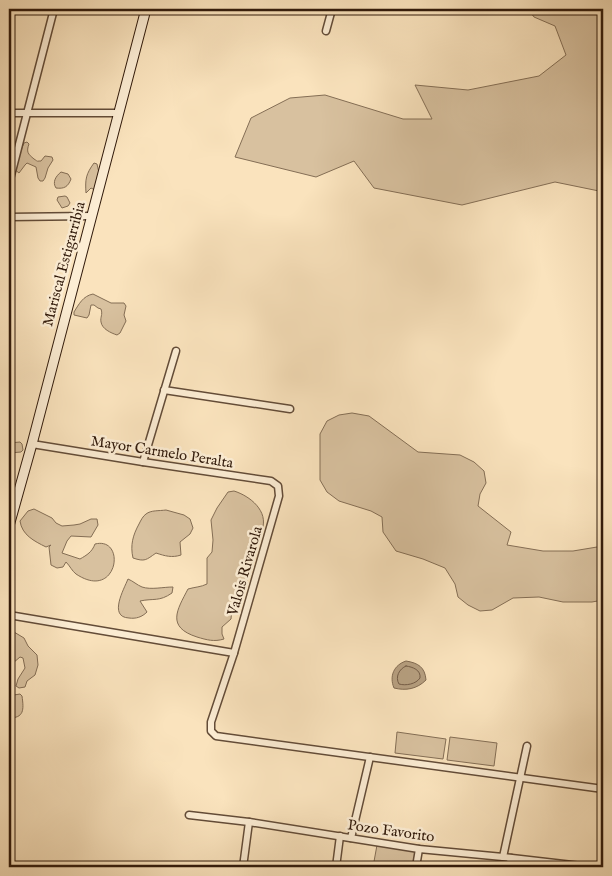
<svg xmlns="http://www.w3.org/2000/svg" width="612" height="876" font-family="'IM FELL English',serif">
<style>
.green{fill:#d8c19f;stroke:#846e55}
.water{fill:#b69f80;stroke:#816a51}
.lines{fill:none;stroke-linecap:round;stroke-linejoin:round}
.shore{stroke:#745c46;stroke-width:1}
.street-casing{stroke:#634c38;stroke-width:9}
.secondary-casing{stroke:#311a0b;stroke-width:11}
.street{stroke:#fcedd4;stroke-width:6}
.secondary{stroke:#fcedd4;stroke-width:9}
.labels{text-anchor:middle;dominant-baseline:central;stroke-width:5;stroke-linejoin:round;paint-order:stroke}
.street-label{font-size:15px;fill:#311a0b;stroke:#fcedd4}
</style>
<rect width="100%" height="100%" fill="#fae3bd"/>
<filter id="stains"><feTurbulence type="fractalNoise" baseFrequency=".004" numOctaves="4"/><feColorMatrix values="0 0 0 0 .2 0 0 0 0 .09 0 0 0 0 .02 0 0 0 .5 -.17"/></filter>
<radialGradient id="worn" r=".72"><stop offset=".6" stop-color="#630" stop-opacity="0"/><stop offset="1" stop-color="#630" stop-opacity=".3"/></radialGradient>
<g class="green">
<path d="M528 9H603V185L599 191 555 182 462 205 374 188 354 161 316 177 235 157 251 118 290 98 325 95 403 119H432L415 85 468 90 539 76 566 55 555 26 534 17Z"/>
<path d="M27 142 29 144C26 152 28 154 34 159 39 162 35 161 41 161L45 156 52 157 53 160 48 168 45 178 43 181H40L38 178 36 167 27 163 25 165 19 173 14 169C18 160 20 151 24 143Z"/>
<path d="M94 163 97 164 99 173 97 191 91 188 86 193C85 179 86 174 94 163Z"/>
<path d="M61 172 68 174 71 179C68 187 64 189 56 188 52 182 56 176 61 172Z"/>
<path d="M65 196 67 197 70 203 68 206 62 208 57 200 58 197Z"/>
<path d="M93 294 111 303H124L126 306 124 315 126 321 120 333 117 335C111 333 102 329 101 322 100 317 103 315 101 309L98 308 94 305H91L89 315 87 318 74 315V312C79 304 83 296 93 294Z"/>
<path d="M352 413 369 416 418 452 460 455 474 462 484 471 486 483 480 494 478 506 511 532 507 545 543 551H573L603 546V600L592 602H563L539 597 513 598 492 610 480 611 468 605 458 597 455 584 445 568 423 559 396 551 383 532 382 517 371 511 339 501 327 492 320 480V434L327 421 339 415Z"/>
<path d="M20 442 22 444 23 450 21 452 9 453V443Z"/>
<path d="M234 491C250 496 269 511 262 530 259 540 253 549 250 558 247 566 250 574 247 580 242 593 231 604 231 619L222 627V634L224 639C214 642 207 640 197 637 166 627 177 610 188 589 195 587 201 587 207 584V558L212 552 213 540 211 520 217 508 228 492Z"/>
<path d="M34 509 52 518 56 523 62 526 74 525 80 524 91 519H97L98 525 91 537 71 536 67 541 62 553 80 559C87 555 92 552 95 544 127 536 118 602 76 574 72 571 70 566 66 562L63 567 57 568 51 565 49 547 51 545 46 547C34 541 22 535 20 521L28 511Z"/>
<path d="M166 510 184 515 190 519 193 528 190 534 180 542 181 555C172 558 165 556 156 553 146 560 145 562 133 558 130 545 133 535 139 524 141 520 143 516 146 514 151 510 159 511 166 510Z"/>
<path d="M128 579C133 581 137 585 142 587 151 590 163 587 173 587L172 593C159 602 154 598 140 601L147 612C142 617 136 619 129 618 108 617 124 589 128 579Z"/>
<path d="M9 629 24 638 28 646 37 655 38 665 35 675 27 681 25 687 19 688 16 686 18 679 25 668 23 658 20 657 13 663 9 664Z"/>
<path d="M20 694 22 696C24 710 24 718 9 718V704L14 695Z"/>
<path d="M397 732 446 739 443 759 395 753Z"/>
<path d="M450 737 497 743 494 766 447 760Z"/>
<path d="M377 845 419 851 417 867H373Z"/>
</g>
<path class="water" d="M406 661C418 663 425 667 426 680 417 689 406 691 394 688 389 676 394 665 406 661Z"/>
<g class="lines">
<path class="shore" d="M406 666C413 667 421 670 420 678 416 684 406 686 399 684 395 677 399 669 406 666Z"/>
<g class="street-casing">
<g id="street">
<path d="M326 31 332 9"/>
<path d="M9 113H118"/>
<path d="M9 183 54 9"/>
<path d="M9 217 91 216"/>
<path d="M164 390 290 409"/>
<path d="M32 444 143 462 271 481 278 486 279 496 234 653 211 722V731L216 736 603 789"/>
<path d="M143 462 176 351"/>
<path d="M9 615 234 653"/>
<path d="M189 815 249 822 419 849 503 857 590 867"/>
<path d="M351 838 370 757"/>
<path d="M503 857 527 746"/>
<path d="M243 867 249 822"/>
<path d="M336 867 340 836"/>
<path d="M416 867 419 849"/>
<path d="M509 867 511 858"/>
</g>
</g>
<g class="secondary-casing">
<path id="secondary" d="M9 526 32 444 146 9"/>
</g>
<use href="#street" class="street"/>
<use href="#secondary" class="secondary"/>
</g>
<g class="labels">
<g class="street-label">
<text transform="translate(64 264) rotate(-75)">Mariscal Estigarribia</text>
<text transform="translate(162 452) rotate(9)">Mayor Carmelo Peralta</text>
<text transform="translate(245 571) rotate(-74)">Valois Rivarola</text>
<text transform="translate(391 831) rotate(8)">Pozo Favorito</text>
</g>
</g>
<rect width="612" height="876" fill="none" stroke="#fae3bd" stroke-width="30"/>
<rect x="10" y="10" width="592" height="856" fill="none" stroke="#311a0b" stroke-width="2.5"/>
<rect x="15" y="15" width="582" height="846" fill="none" stroke="#311a0b"/>
<rect width="100%" height="100%" filter="url(#stains)"/>
<rect width="100%" height="100%" fill="url(#worn)"/>
</svg>
